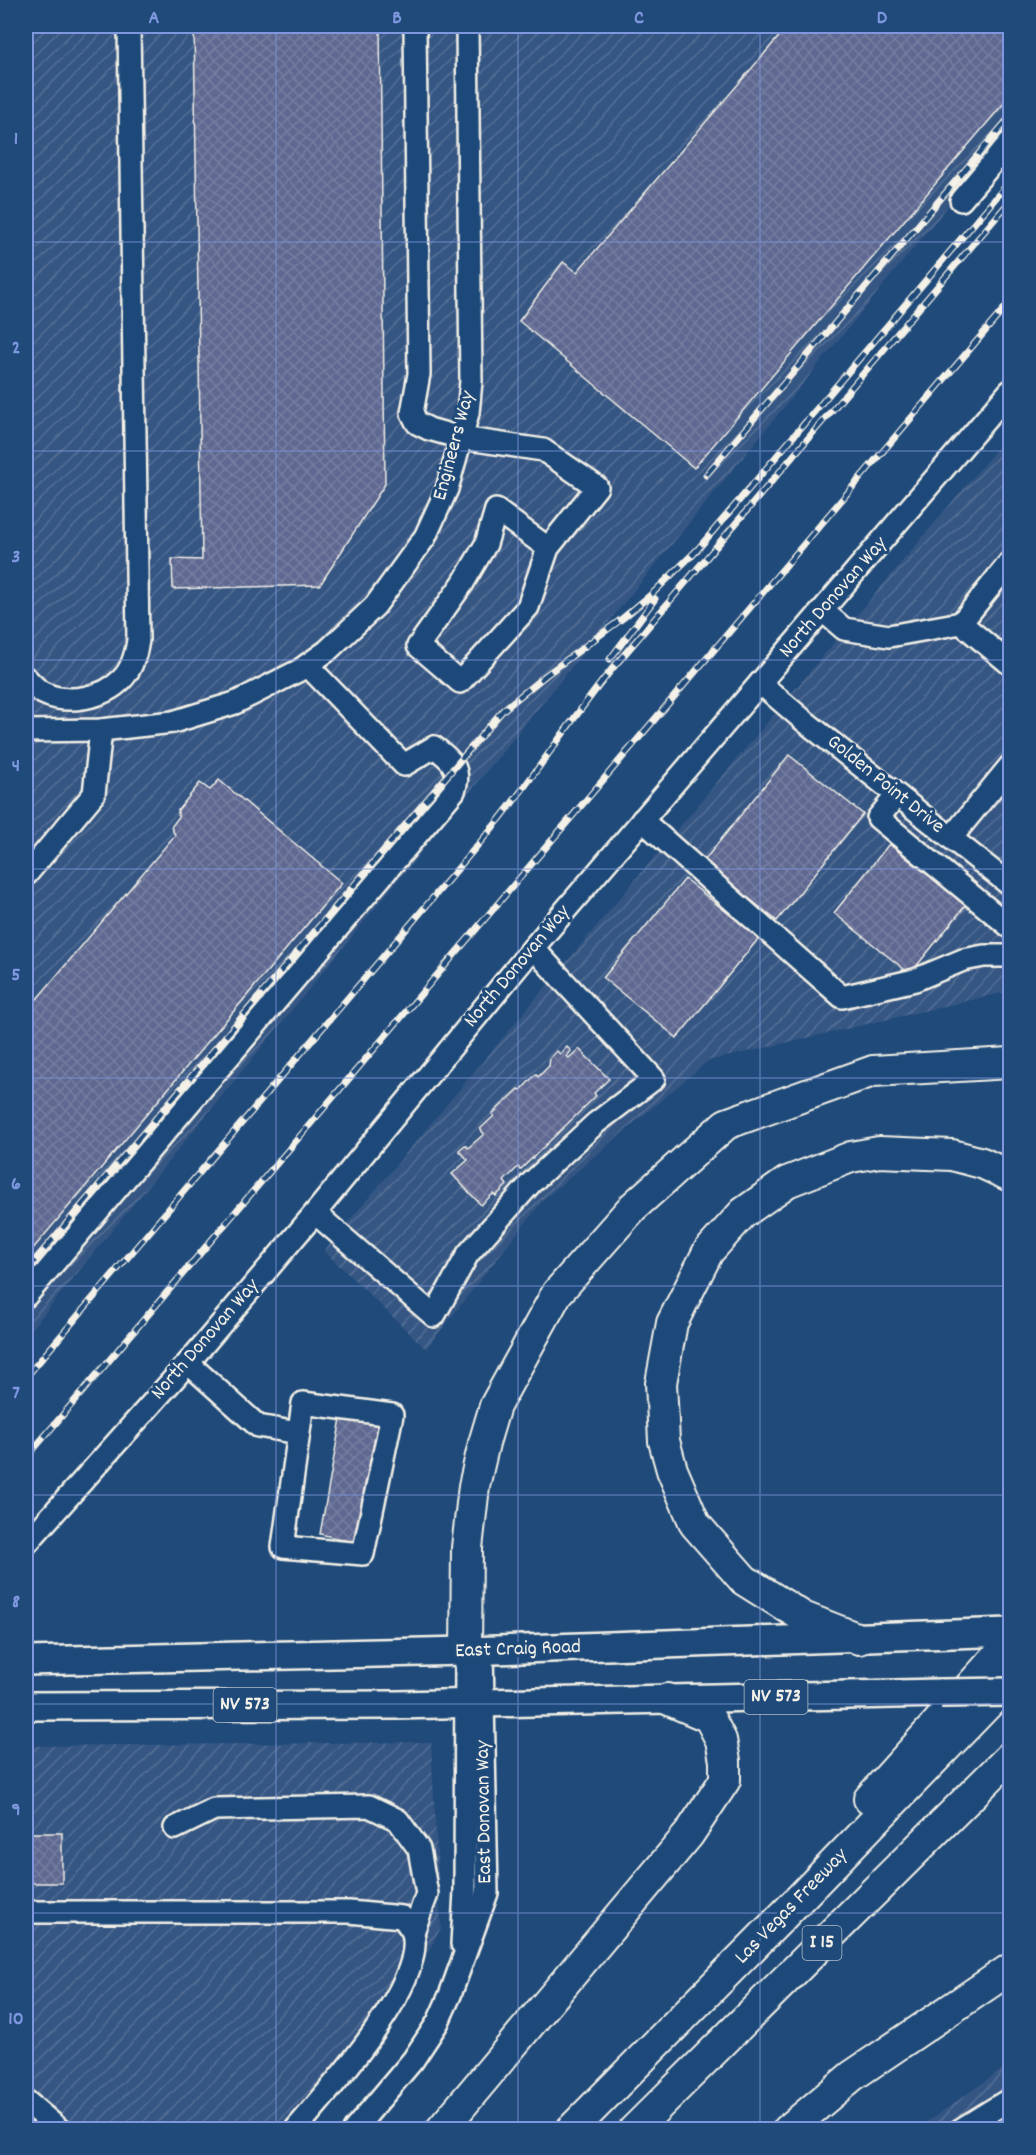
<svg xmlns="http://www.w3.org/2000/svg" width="1036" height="2155" font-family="Dekko,sans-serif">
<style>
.industrial{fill:url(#industrial-furrows)}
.building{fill:url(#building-cross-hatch);stroke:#f4f1e8;stroke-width:1.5}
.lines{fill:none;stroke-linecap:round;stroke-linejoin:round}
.minor-casing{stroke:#f4f1e8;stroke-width:26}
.major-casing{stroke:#f4f1e8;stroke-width:32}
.highway-casing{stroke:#f4f1e8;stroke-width:34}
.minor{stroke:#1f4a7a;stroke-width:21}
.major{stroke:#1f4a7a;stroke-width:27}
.highway{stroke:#1f4a7a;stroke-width:30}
.rail-casing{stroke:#f4f1e8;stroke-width:7}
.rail{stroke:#1f4a7a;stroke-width:4.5;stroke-dasharray:14;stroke-linecap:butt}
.major-bridge-casing{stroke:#f4f1e8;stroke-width:32;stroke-linecap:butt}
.major-bridge{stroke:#1f4a7a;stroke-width:27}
.grid{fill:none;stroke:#7e97df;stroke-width:1.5;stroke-opacity:0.55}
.labels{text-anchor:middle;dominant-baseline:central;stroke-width:6;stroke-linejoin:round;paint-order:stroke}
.shield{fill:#1f4a7a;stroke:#b4bfc7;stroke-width:1.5}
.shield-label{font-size:20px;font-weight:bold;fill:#f4f1e8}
.street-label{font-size:21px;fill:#f4f1e8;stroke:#1f4a7a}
.neatline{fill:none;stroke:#7e97df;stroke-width:2}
.grid-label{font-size:20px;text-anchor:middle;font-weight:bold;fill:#7e97df}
</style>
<defs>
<pattern id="industrial-furrows" width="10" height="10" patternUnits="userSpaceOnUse" patternTransform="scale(1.5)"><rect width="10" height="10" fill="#365683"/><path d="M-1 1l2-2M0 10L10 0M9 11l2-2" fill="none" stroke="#546f95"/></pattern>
<pattern id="building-cross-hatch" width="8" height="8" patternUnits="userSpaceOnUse" patternTransform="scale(1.5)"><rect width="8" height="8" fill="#5e6891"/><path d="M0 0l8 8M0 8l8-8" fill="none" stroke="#767ea0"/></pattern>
</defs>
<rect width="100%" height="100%" fill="#1f4a7a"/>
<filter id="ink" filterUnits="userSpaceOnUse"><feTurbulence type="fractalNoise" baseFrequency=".0167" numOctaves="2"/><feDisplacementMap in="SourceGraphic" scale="12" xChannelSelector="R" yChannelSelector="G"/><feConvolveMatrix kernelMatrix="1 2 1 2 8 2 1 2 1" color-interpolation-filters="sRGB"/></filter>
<g filter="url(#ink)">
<g class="industrial">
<path d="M26 26H1010V130L26 1336Z"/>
<path d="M1010 433V991L708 1061 545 1198 426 1349 324 1251Z"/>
<path d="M431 1742 441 1928 378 2043 308 2129H26V1746Z"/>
<path d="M1010 2064V2129H917Z"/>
</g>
<g class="building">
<path d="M194 26H380L385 484 320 585 173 589 172 559 202 560Z"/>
<path d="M788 26H1010V96L694 468 519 321 563 262 577 272Z"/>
<path d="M789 755 863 814 777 921 703 862Z"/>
<path d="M219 780 342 883 26 1257V1012L175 835 171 827 178 818V810L200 783 210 790Z"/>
<path d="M889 844 966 905 910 974 834 913Z"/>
<path d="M685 879 759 938 677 1038 603 978Z"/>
<path d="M567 1047 571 1051 567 1056 569 1058 579 1049 609 1079 594 1093 596 1096 520 1170 518 1167 504 1181 507 1185 496 1196 493 1194 481 1205 452 1174 468 1160 459 1150 465 1145 468 1148 484 1134 480 1129 494 1116 492 1114 519 1089 521 1090 536 1074 538 1077 549 1066 550 1058 557 1051 560 1054Z"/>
<path d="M341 1418 375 1423 381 1432 362 1535 352 1542 320 1534Z"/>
<rect x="26" y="1833" width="36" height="50"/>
</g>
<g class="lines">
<g class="minor-casing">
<g id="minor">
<path d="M415 26 419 374 412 413 417 423 429 429 461 438 543 450 597 487 548 548 528 607 460 682 418 646 463 583 486 544 496 510 548 548"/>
<path d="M961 200 1010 142"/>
<path d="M823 611 844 629 889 636 961 623 1010 562"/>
<path d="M961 623 1010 664"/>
<path d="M26 678C31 683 37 690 43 693 67 705 104 698 122 679 132 669 136 654 138 640L129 26"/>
<path d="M760 683 802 719 1010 885"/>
<path d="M26 731 101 730 173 722 235 703 300 670 327 651 375 606 425 537 447 489 468 413 471 381 467 26"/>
<path d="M897 795 878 818 1010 927"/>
<path d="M642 820 842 997 915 980 963 960 984 956H1010"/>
<path d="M951 838 1010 766"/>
<path d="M26 875 94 794 101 730"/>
<path d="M315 1213 434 1316 468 1254 531 1183 596 1123 654 1079 533 948"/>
<path d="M26 1296 454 791C462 769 451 759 434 747L404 765 307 665"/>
<path d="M188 1363 258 1426 298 1433"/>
<path d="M303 1403 392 1415 363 1554 283 1547Z"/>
<path d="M26 1544 188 1363 315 1213 533 948 1010 391"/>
<path d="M175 1828 214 1809 369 1806 398 1820 419 1849 427 1894 413 1932"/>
<path d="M26 1912H349L402 1917C406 1922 411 1928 413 1933 426 1984 328 2091 295 2130"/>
<path d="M462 1944 465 1891 466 1651"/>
<path d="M26 2101 60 2130"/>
<path d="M354 2130 413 2060 438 2022 450 1995 487 1893 482 1651"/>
<path d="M960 2130 1010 2099"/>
</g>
</g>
<g class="major-casing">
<g id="major">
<path d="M26 1661 466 1651 1010 1632"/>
<path d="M26 1706 397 1705 941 1693"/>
</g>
</g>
<g class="highway-casing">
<g id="highway">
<path d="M859 1639 803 1617 744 1580 695 1524 672 1470 664 1441 661 1383 672 1323 708 1252 743 1213 787 1182 851 1157 879 1152 952 1155 982 1163 1010 1176"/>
<path d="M466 1651 467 1548 474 1486 484 1443 495 1406 557 1293 633 1207 726 1124 873 1071 1010 1063"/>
<path d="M869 1799 1010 1642"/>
<path d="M441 2130 689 1834 725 1780V1761L721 1740 709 1717 667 1699"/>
<path d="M571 2130 778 1921 1010 1681"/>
<path d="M634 2130 1010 1757"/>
<path d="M788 2130 852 2076 1010 1969"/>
</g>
</g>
<use href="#minor" class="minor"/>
<use href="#major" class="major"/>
<use href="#highway" class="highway"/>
<g class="rail-casing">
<g id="rail">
<path d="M706 475 1010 117"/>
<path d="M692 556 1010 181"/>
<path d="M610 659 655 599"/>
<path d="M26 1271 503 710 546 675 623 618 653 593 697 550"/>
<path d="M26 1377 499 820C538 771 572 718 612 669L1010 201"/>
<path d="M26 1458 1010 302"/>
</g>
</g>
<use href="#rail" class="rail"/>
<g class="major-bridge-casing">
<path id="major-bridge" d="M941 1693 1010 1692"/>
</g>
<use href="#major-bridge" class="major-bridge"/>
</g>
</g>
<path class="grid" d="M276 26V2130M518 26V2130M760 26V2130M26 242H1010M26 451H1010M26 660H1010M26 869H1010M26 1078H1010M26 1286H1010M26 1495H1010M26 1704H1010M26 1913H1010"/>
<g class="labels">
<g class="shield">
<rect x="744.5" y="1680" width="63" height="34" rx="4.5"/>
<rect x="213.5" y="1688" width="63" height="34" rx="4.5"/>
<rect x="802.5" y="1926" width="39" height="34" rx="4.5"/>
</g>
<g class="shield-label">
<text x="776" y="1697">NV 573</text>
<text x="245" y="1705">NV 573</text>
<text x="822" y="1943">I 15</text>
</g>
<g class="street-label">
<text transform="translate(455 446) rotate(-75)">Engineers Way</text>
<text transform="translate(834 598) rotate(-49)">North Donovan Way</text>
<text transform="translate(885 785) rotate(39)">Golden Point Drive</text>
<text transform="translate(518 967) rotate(-50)">North Donovan Way</text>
<text transform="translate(206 1340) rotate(-49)">North Donovan Way</text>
<text transform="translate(518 1650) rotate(-2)">East Craig Road</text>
<text transform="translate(485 1812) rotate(-91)">East Donovan Way</text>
<text transform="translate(792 1907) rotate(-46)">Las Vegas Freeway</text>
</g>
</g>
<rect width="1036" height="2155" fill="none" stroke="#1f4a7a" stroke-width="66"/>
<rect x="33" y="33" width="970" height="2089" class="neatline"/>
<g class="grid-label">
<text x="154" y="23">A</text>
<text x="397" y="23">B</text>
<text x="639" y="23">C</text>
<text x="882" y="23">D</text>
<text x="16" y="144">1</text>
<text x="16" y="353">2</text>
<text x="16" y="562">3</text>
<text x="16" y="771">4</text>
<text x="16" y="980">5</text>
<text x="16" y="1189">6</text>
<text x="16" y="1398">7</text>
<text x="16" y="1607">8</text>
<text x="16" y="1815">9</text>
<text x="16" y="2024">10</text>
</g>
</svg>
